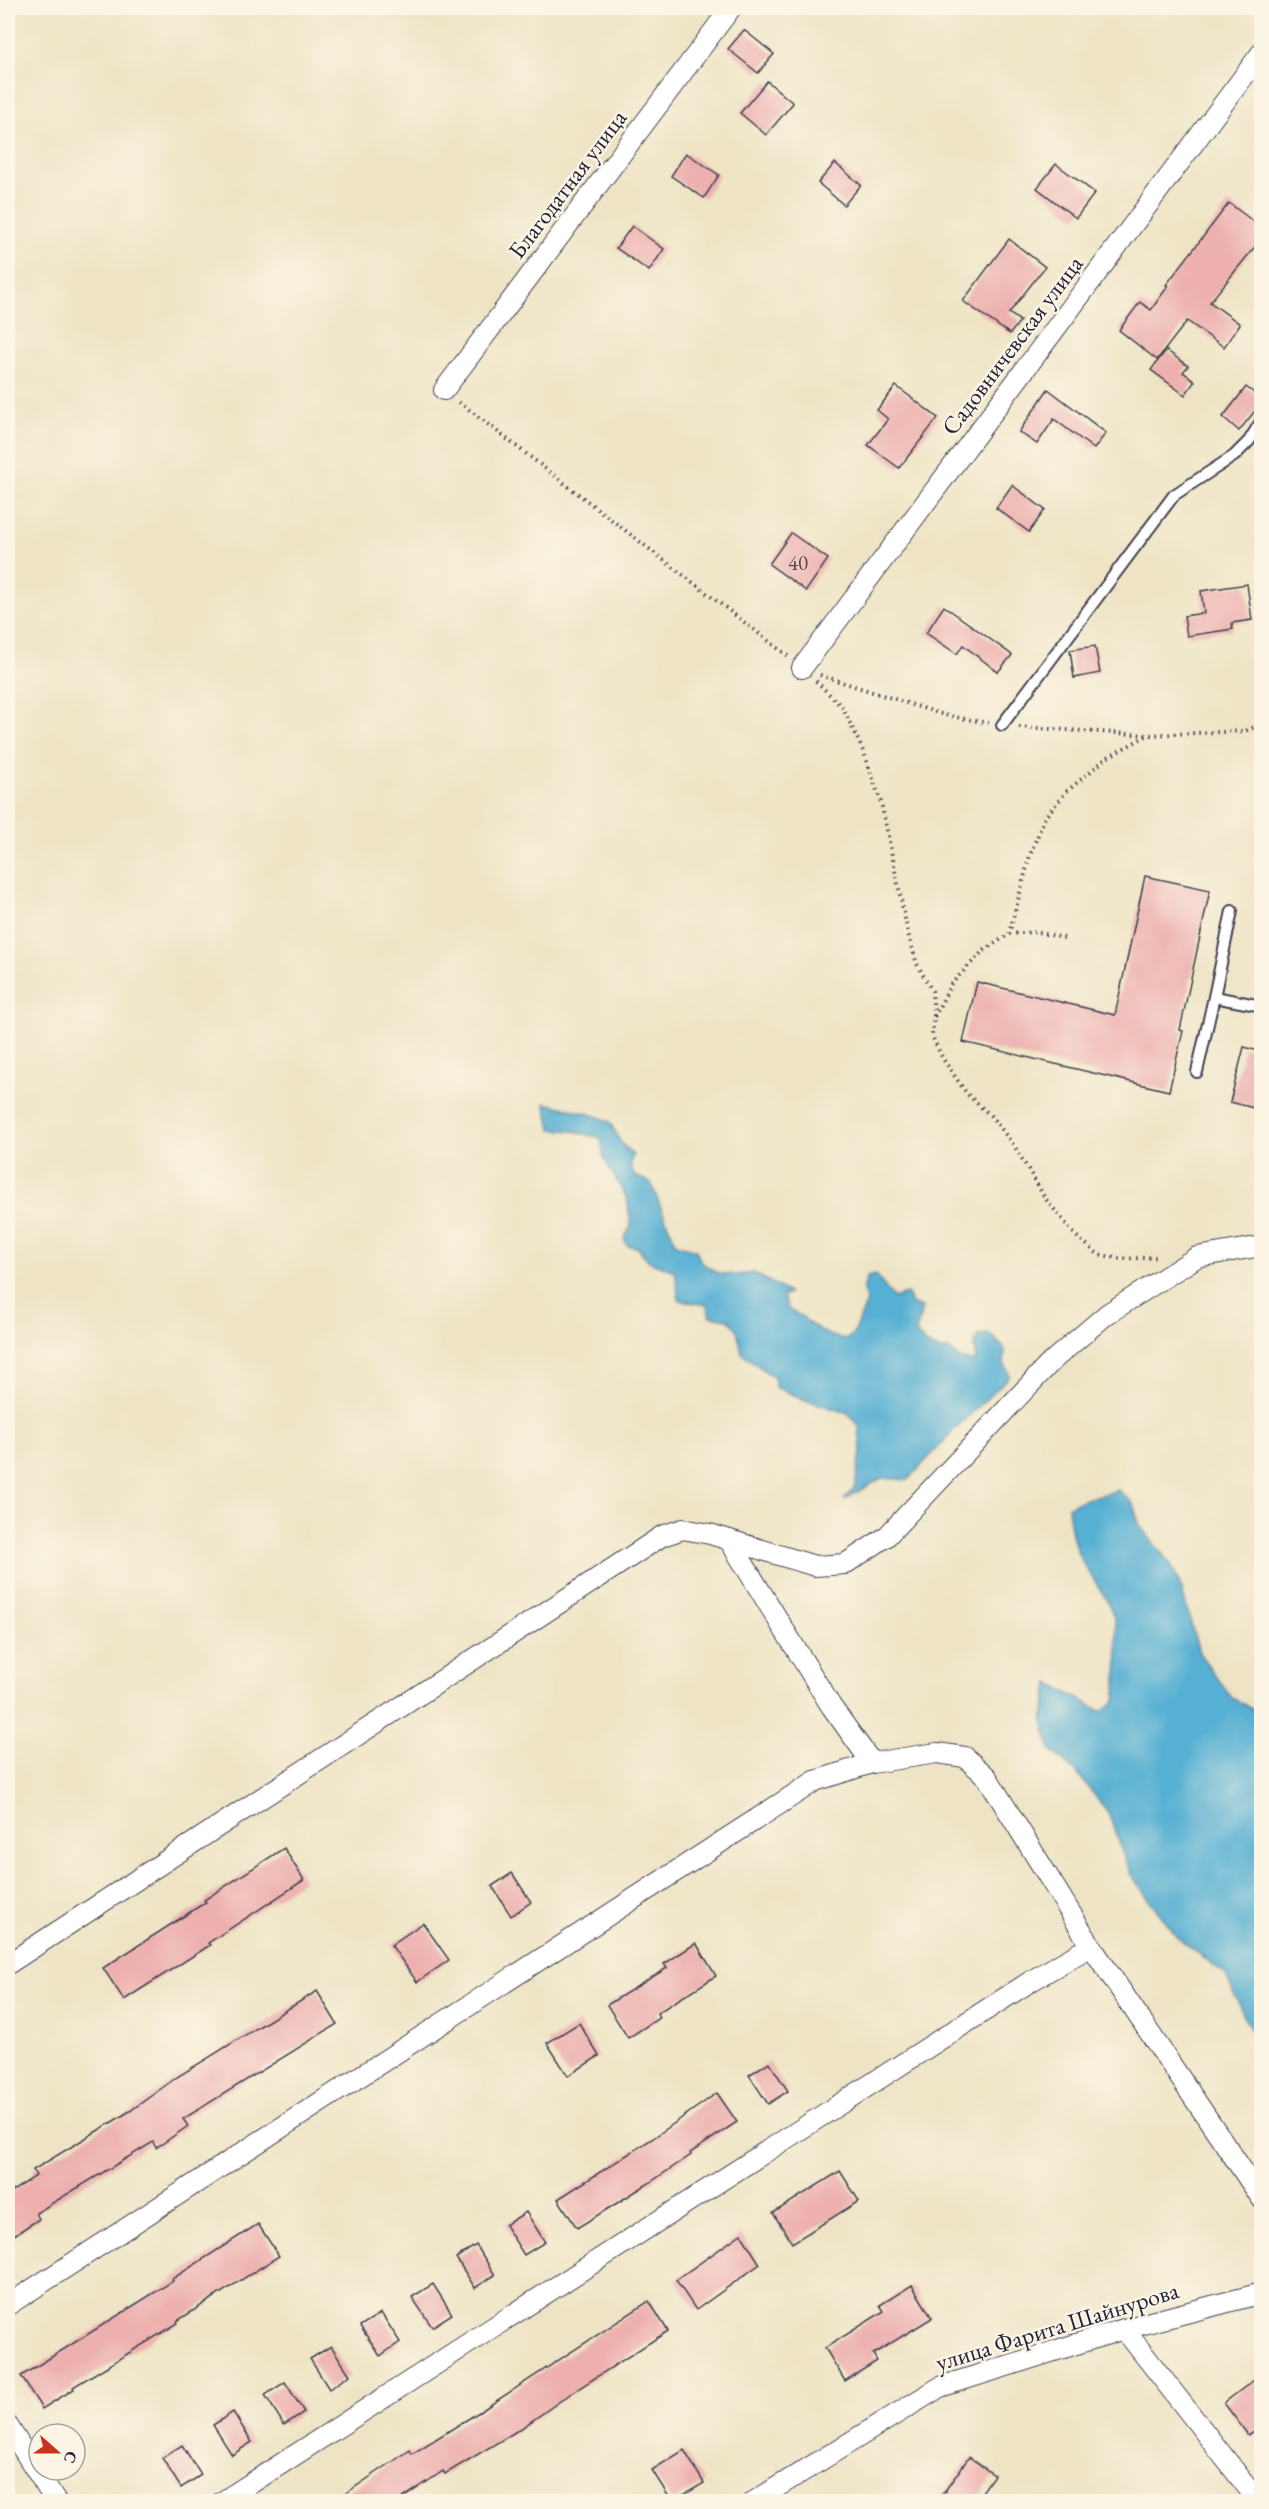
<svg xmlns="http://www.w3.org/2000/svg" width="1269" height="2509" font-family="'EB Garamond',serif">
<style>
.water{fill:#56b0d3;stroke:#3c6987;stroke-width:1.5}
.building{fill:#edb0af}
.lines{fill:none;stroke-linecap:round;stroke-linejoin:round}
.service-casing{stroke:#413f50;stroke-width:14}
.minor-casing{stroke:#413f50;stroke-width:22}
.path{stroke:#413f50;stroke-width:4;stroke-dasharray:1.5 4.5;stroke-linecap:butt}
.service{stroke:#fff;stroke-width:10}
.minor{stroke:#fff;stroke-width:20}
.labels{text-anchor:middle;dominant-baseline:central;stroke-width:5;stroke-linejoin:round;paint-order:stroke}
.number-label{font-size:21px;fill:#554658}
.street-label{font-size:24px;fill:#22223b;stroke:#fcf5e5}
</style>
<rect width="100%" height="100%" fill="#fcf5e5"/>
<filter id="ink" filterUnits="userSpaceOnUse"><feTurbulence type="fractalNoise" baseFrequency=".0167" numOctaves="2"/><feDisplacementMap in="SourceGraphic" scale="12" xChannelSelector="R" yChannelSelector="G"/><feConvolveMatrix kernelMatrix="1 2 1 2 8 2 1 2 1" color-interpolation-filters="sRGB"/></filter>
<filter id="wash" filterUnits="userSpaceOnUse"><feTurbulence type="fractalNoise" baseFrequency=".008" numOctaves="4" result="noise"/><feDisplacementMap in="SourceGraphic" scale="24" xChannelSelector="R" yChannelSelector="G"/><feGaussianBlur stdDeviation="1.35" result="paint"/><feColorMatrix in="noise" values="0 0 0 0 0 0 0 0 0 0 0 0 0 0 0 0 0 1.4 0 .05"/><feComposite in="paint" operator="in"/></filter>
<g filter="url(#wash)">
<rect width="100%" height="100%" fill="#eee4c5"/>
<g class="water">
<path d="M545 1103 594 1115 610 1122 621 1143 633 1155 630 1165 635 1176 651 1183 676 1244 696 1250 701 1262 717 1273 737 1275 754 1273 789 1293 783 1296 789 1310 803 1317 807 1322 830 1336 847 1339 855 1332 867 1301 863 1291 867 1277 876 1275 893 1298 907 1294 911 1304 922 1308 916 1333C926 1345 934 1352 950 1350L961 1360 976 1361 974 1345 979 1335 990 1334 1005 1349 1004 1363 1010 1376 955 1429 908 1480 882 1478 844 1500 855 1487 861 1451 859 1426 848 1413 805 1400 775 1387V1379L742 1353 737 1329 728 1319 710 1316 707 1305 679 1300 675 1271 649 1261 637 1247 628 1246 624 1239 631 1226 627 1198 604 1159 601 1138 573 1131 551 1129Z"/>
<path d="M1118 1490 1132 1502 1140 1526 1171 1565 1181 1587 1199 1653 1232 1698 1261 1714V2035L1251 2031 1225 1974 1177 1937 1131 1875 1108 1812 1077 1773 1051 1750 1043 1722 1049 1683 1101 1711 1115 1702C1118 1675 1120 1645 1114 1618 1108 1596 1090 1577 1080 1557 1072 1542 1070 1524 1068 1507 1086 1496 1099 1497 1118 1490Z"/>
</g>
<g id="blocks">
<g class="building">
<path d="M744 30 774 54 758 73 728 49Z"/>
<path d="M767 81 793 103 766 135 740 113Z"/>
<path d="M686 153 719 175 704 198 671 176Z"/>
<path d="M835 163 861 185 844 205 818 183Z"/>
<path d="M1056 164 1095 193 1076 218 1037 188Z"/>
<path d="M1229 203 1262 228V238L1210 302 1240 324 1224 347 1187 321 1157 360 1119 330 1140 302 1151 310 1168 286 1166 285Z"/>
<path d="M632 226 664 249 649 271 616 248Z"/>
<path d="M1009 239 1045 267 1009 313 1020 321 1010 334 963 301Z"/>
<path d="M1166 350 1188 366 1183 372 1195 381 1185 395 1151 370Z"/>
<path d="M896 386 938 418 899 468 868 445 888 419 877 410Z"/>
<path d="M1246 387 1262 399V402L1239 431 1223 417Z"/>
<path d="M1048 389 1106 433 1094 449 1054 419 1037 444 1019 432Z"/>
<path d="M1012 485 1045 510 1029 532 996 508Z"/>
<path d="M791 533 828 559 806 591 769 564Z"/>
<path d="M1247 584 1252 620 1232 623 1233 629 1187 636 1184 616 1204 613 1201 591Z"/>
<path d="M944 606 1012 655 998 672 963 645 957 654 926 633Z"/>
<path d="M1095 646 1100 673 1074 678 1070 650Z"/>
<path d="M1145 876 1210 890 1180 1030 1183 1031 1169 1091 963 1042 977 982 1115 1015Z"/>
<path d="M1244 1047 1262 1052V1110L1230 1102Z"/>
<path d="M284 1848 304 1880 208 1943 210 1945 124 2000 103 1968 206 1902 204 1900Z"/>
<path d="M512 1873 531 1902 511 1916 492 1886Z"/>
<path d="M423 1923 449 1960 417 1982 391 1945Z"/>
<path d="M696 1943 716 1976 657 2013 659 2018 628 2038 607 2005 667 1968 664 1964Z"/>
<path d="M317 1991 337 2024 183 2119 188 2126 156 2148 153 2142 36 2213 39 2219 8 2239V2194L36 2176 33 2170 130 2111 177 2077Z"/>
<path d="M579 2023 599 2056 568 2076 547 2043Z"/>
<path d="M769 2062 788 2091 768 2104 749 2075Z"/>
<path d="M717 2093 737 2122 690 2153 691 2155 646 2185 577 2228 558 2199 652 2139Z"/>
<path d="M840 2171 859 2201 792 2243 773 2213Z"/>
<path d="M526 2212 545 2242 524 2255 505 2225Z"/>
<path d="M258 2224 279 2256 177 2321 178 2323 73 2387 74 2389 42 2409 21 2376 173 2281 172 2279Z"/>
<path d="M741 2234 760 2264 696 2310 676 2280Z"/>
<path d="M476 2245 495 2275 475 2288 456 2258Z"/>
<path d="M433 2284 452 2314 432 2327 412 2297Z"/>
<path d="M912 2285 932 2318 873 2354 877 2361 845 2381 825 2348 884 2311 880 2305Z"/>
<path d="M649 2301 668 2331 573 2392 520 2429 445 2474 443 2471 397 2502H333L410 2450 412 2454 484 2409Z"/>
<path d="M381 2313 400 2342 380 2356 360 2326Z"/>
<path d="M331 2346 350 2375 329 2389 310 2359Z"/>
<path d="M1254 2380 1262 2390V2426L1248 2435 1224 2403Z"/>
<path d="M285 2382 304 2412 284 2425 265 2395Z"/>
<path d="M233 2412 252 2442 232 2455 213 2425Z"/>
<path d="M182 2445 201 2475 181 2488 162 2458Z"/>
<path d="M684 2450 704 2483 672 2502 652 2470Z"/>
<path d="M969 2457 994 2475 975 2502H937Z"/>
</g>
</g>
</g>
<g filter="url(#ink)">
<use href="#blocks" fill-opacity="0" stroke="#413f50" stroke-width="1.5"/>
<g class="lines">
<g class="service-casing">
<g id="service">
<path d="M1002 725 1174 495 1234 456 1249 441 1262 420"/>
<path d="M1214 997 1232 911"/>
<path d="M1197 1072 1214 997 1262 1006"/>
</g>
</g>
<g class="minor-casing">
<g id="minor">
<path d="M444 390 731 8"/>
<path d="M802 668 1262 52"/>
<path d="M729 1540 831 1706 872 1763 937 1753 965 1757 987 1777 1091 1946 1262 2199"/>
<path d="M8 1964 662 1536 683 1529 710 1534 815 1566 845 1564 886 1537 1052 1361 1107 1314 1197 1257 1262 1246"/>
<path d="M8 2305 815 1781 872 1763"/>
<path d="M1124 2329 1259 2502"/>
<path d="M8 2426 56 2502"/>
<path d="M222 2502 1031 1981 1091 1946"/>
<path d="M753 2502 940 2387 1124 2329 1262 2293"/>
</g>
</g>
<g class="path">
<path d="M459 402 788 656"/>
<path d="M820 675 944 715 988 723"/>
<path d="M816 681 843 708 864 753 881 802 908 933 917 964 932 991 934 1016"/>
<path d="M1019 727 1148 735"/>
<path d="M1009 934 1030 855 1045 817 1067 791 1108 757 1148 735 1245 731 1262 724"/>
<path d="M1064 938 1035 932 1009 934 982 952 951 984 934 1017 932 1036 943 1059 967 1094 992 1117 1015 1147 1045 1198 1076 1236 1098 1254 1121 1259 1157 1257"/>
</g>
<use href="#service" class="service"/>
<use href="#minor" class="minor"/>
</g>
</g>
<g class="labels">
<g class="number-label">
<text x="798" y="562">40</text>
</g>
<g class="street-label">
<text transform="translate(567 184) rotate(-53)">Благодатная улица</text>
<text transform="translate(1012 345) rotate(-53)">Садовничевская улица</text>
<text transform="translate(1057 2326) rotate(-17)">улица Фарита Шайнурова</text>
</g>
</g>
<rect width="1269" height="2509" fill="none" stroke="#fcf5e5" stroke-width="30"/>
<g transform="translate(57 2452) rotate(111)"><circle r="28" fill="#fcf5e5" stroke="#a5a1a1" stroke-width="1.5"/>
<path d="M0-4.5L10 22L0 15L-10 22Z" fill="#c8321e"/>
<text y="-9" font-size="16" font-weight="bold" text-anchor="middle" fill="#22223b">С</text>
</g>
</svg>
